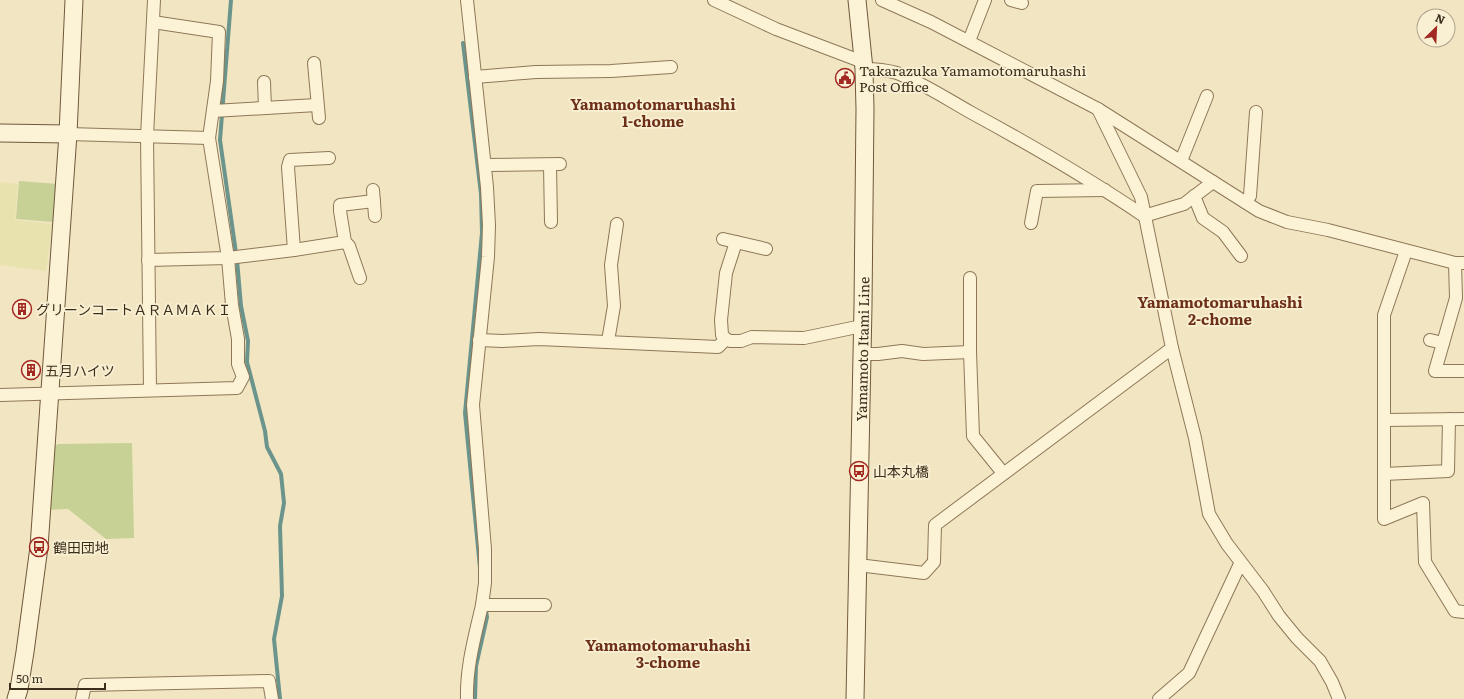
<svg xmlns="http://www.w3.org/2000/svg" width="1464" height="699" font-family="Literata,'Noto Sans JP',serif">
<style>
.farmland{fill:#e8e2af}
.green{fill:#c7d195}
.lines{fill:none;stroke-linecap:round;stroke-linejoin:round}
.stream{stroke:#6b948c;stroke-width:4}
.street-casing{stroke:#8e7757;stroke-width:14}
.secondary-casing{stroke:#70583b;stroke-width:19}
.street{stroke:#fcf3d7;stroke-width:12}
.secondary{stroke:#fcf3d7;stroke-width:17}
.labels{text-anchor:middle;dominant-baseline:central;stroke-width:3.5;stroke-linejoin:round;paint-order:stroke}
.poi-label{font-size:14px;fill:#3c2e1d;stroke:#f9f0d3;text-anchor:start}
.street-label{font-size:14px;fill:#3c2e1d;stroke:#f9f0d3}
.neighbourhood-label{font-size:15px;font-weight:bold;fill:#6d2f18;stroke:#f9f0d3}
</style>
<rect width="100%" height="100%" fill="#f2e6c2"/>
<path class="farmland" d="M0 182 18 184 15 220 53 224 46 271 0 265Z"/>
<g class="green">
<path d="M19 181 58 184 53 222 16 219Z"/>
<path d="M132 443 134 538 106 539 68 509 47 510 53 448 58 444Z"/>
</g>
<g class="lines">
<g class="stream">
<path d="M231 0 220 140 237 260 241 306 248 341 247 362 265 431 267 447 281 474 284 503 280 526 282 596 274 639 280 699"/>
<path d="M463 43 481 194 482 233 465 413 480 568"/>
<path d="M475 699 476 666 487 617 486 610"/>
</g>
<g class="street-casing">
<g id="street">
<path d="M467 0 487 187 489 225 488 257 473 405 485 549V583L482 605H545"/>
<path d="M714 0 776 29 863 62"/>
<path d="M882 0 931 22 1098 109 1259 211 1287 222 1328 230 1455 263H1464"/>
<path d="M1011 0 1022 3"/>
<path d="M969 41 985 0"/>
<path d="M314 63 319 118"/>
<path d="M864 69C875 69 886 70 897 73 921 82 947 99 970 112 1029 144 1088 178 1144 216L1184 204 1213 182"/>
<path d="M475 77 536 72 611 71 671 67"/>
<path d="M264 82 265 108"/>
<path d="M213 111 317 105"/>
<path d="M68 134 209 138 217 81 219 32 153 22"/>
<path d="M1181 161 1207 96"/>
<path d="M485 165 560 164"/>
<path d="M550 165 551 222"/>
<path d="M373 190 375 216"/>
<path d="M1194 196 1203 218 1223 232 1241 256"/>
<path d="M1245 202 1250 196 1256 112"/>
<path d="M1031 223 1037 191 1105 190"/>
<path d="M723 239 766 249"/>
<path d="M736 242 726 273 721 320 722 335 726 339 730 341H741L752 337 804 338 862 326"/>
<path d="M294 250 345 242"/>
<path d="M1406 251 1384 315V519L1423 503 1425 562 1455 611 1464 612"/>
<path d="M148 260 228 258 294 250 288 167 290 160 329 158"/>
<path d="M1455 263 1456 298 1435 371H1464"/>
<path d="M360 278 349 246 345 242 340 211V205L374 201"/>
<path d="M970 278V352L973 436 1003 473"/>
<path d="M479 340 503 341 539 339 718 347 726 339"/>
<path d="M1430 340 1443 343"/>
<path d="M608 341 614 306 611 265 617 224"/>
<path d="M1172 348 1195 438 1209 514 1227 544 1263 591 1279 616 1297 638 1320 661 1332 682 1339 699"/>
<path d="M862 354H878L902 351 923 354 970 352"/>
<path d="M150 390 147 136 154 0"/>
<path d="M0 395 237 388 243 377 238 364V339L232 305 228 258 209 138"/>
<path d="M1384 420 1464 419"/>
<path d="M1384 474 1448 471 1449 419"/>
<path d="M858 565 924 573 934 562 935 525 1172 348 1141 197 1098 109"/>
<path d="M82 699 85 685 269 681 272 699"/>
<path d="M467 699C466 667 475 636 482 605"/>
<path d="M1159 699 1189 673 1240 564"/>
</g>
</g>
<g class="secondary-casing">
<g id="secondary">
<path d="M0 133 68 134"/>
<path d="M16 699 19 689 25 652 39 547 68 134 74 0"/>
<path id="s1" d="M855 699 863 306 865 109 864 69 857 0"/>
</g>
</g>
<use href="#street" class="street"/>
<use href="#secondary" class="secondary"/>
</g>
<defs>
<g id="civic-ring" transform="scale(1)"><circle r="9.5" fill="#f9f0d3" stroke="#a22822" stroke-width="1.5"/><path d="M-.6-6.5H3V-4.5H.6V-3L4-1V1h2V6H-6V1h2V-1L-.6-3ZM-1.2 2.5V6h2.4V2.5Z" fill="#a22822"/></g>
<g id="building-ring" transform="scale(1)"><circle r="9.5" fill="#f9f0d3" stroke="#a22822" stroke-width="1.5"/><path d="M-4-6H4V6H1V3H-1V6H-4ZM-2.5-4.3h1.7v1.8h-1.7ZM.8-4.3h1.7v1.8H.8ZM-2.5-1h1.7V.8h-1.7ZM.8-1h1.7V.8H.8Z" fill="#a22822"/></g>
<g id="bus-ring" transform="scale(1)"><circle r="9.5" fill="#f9f0d3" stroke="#a22822" stroke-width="1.5"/><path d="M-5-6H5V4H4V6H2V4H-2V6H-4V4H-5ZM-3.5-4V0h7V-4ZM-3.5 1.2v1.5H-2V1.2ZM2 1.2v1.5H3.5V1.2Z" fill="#a22822"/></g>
</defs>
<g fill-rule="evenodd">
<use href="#civic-ring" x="845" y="78"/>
<use href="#building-ring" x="22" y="309"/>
<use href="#building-ring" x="31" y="370"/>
<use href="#bus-ring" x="859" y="471"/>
<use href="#bus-ring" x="39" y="547"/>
</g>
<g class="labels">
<g class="poi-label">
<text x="859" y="70">Takarazuka Yamamotomaruhashi<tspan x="859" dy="16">Post Office</tspan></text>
<text x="36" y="309">グリーンコートＡＲＡＭＡＫＩ</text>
<text x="45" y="370">五月ハイツ</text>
<text x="873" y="471">山本丸橋</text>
<text x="53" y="547">鶴田団地</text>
</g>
<g class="street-label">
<text stroke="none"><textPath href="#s1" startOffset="350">Yamamoto Itami Line</textPath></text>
</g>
<g class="neighbourhood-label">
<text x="653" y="103">Yamamotomaruhashi<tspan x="653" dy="17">1-chome</tspan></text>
<text x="1220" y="301">Yamamotomaruhashi<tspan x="1220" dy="17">2-chome</tspan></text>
<text x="668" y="644">Yamamotomaruhashi<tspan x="668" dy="17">3-chome</tspan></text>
</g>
</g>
<g transform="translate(1436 28) rotate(24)"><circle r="19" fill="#f9f0d3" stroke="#ada28a"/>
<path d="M0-3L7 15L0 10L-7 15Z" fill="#a22822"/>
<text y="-6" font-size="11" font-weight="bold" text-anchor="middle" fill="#3c2e1d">N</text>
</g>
<path d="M10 683v6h95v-6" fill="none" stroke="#3c2e1d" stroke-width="2"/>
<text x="16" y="683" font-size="12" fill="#3c2e1d" stroke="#f9f0d3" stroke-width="3" paint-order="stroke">50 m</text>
</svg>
